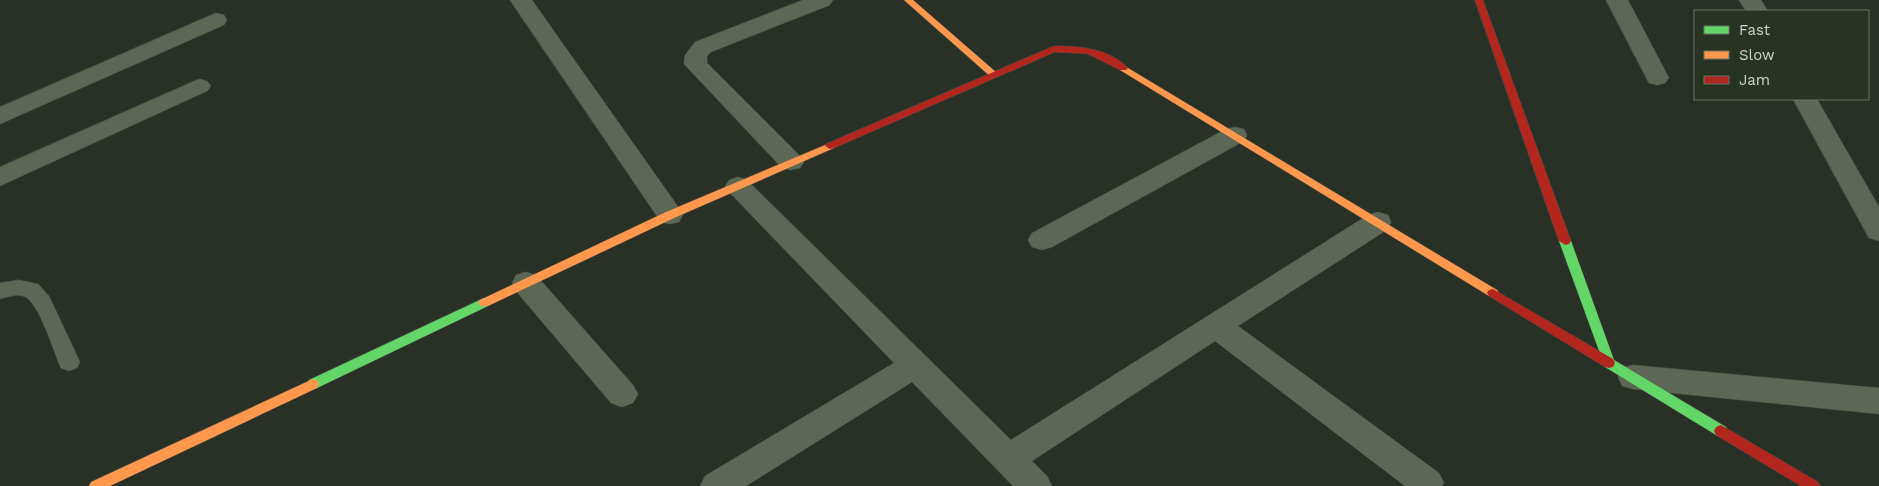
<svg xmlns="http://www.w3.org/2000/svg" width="1879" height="486" font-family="'Work Sans',sans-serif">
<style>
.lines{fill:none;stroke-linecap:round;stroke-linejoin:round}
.lane-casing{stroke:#484d45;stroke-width:1}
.street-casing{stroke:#484d45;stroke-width:1}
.fast-casing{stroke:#484d45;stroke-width:1}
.slow-casing{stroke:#484d45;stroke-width:1}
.jam-casing{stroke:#484d45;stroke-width:1}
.lane{fill:#5c6756;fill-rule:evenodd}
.street{fill:#5c6756;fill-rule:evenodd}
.fast{fill:#63d668;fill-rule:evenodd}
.slow{fill:#ff974d;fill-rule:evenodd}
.jam{fill:#b3261e;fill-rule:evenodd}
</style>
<rect width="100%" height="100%" fill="#293026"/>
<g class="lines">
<g class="lane-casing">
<path id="lane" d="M19 280 38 284 49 296 80 362 77 368 69 371 61 368C54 354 39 300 23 296 17 294 7 297 0 299V283Z"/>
</g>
<g class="street-casing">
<g id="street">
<path d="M510 0H532L679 208 683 215 679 222 670 224 661 222Z"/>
<path d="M803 0H833L830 5 711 52 707 56V63L800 156 804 162 800 168 791 170 782 168 684 64 685 55 695 42Z"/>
<path d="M1606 0H1628L1669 78 1665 83 1657 85 1649 83Z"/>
<path d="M1739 0H1761L1768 11H1746Z"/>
<path d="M216 13 224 15 227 20 224 25 0 124V107Z"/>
<path d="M199 79 207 81 211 86 207 91 0 186V167Z"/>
<path d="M1793 99H1817L1879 207V241L1869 238Z"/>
<path d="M1235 127 1244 129 1247 135 1244 141 1052 247 1042 250 1032 247 1028 240 1032 233 1226 129Z"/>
<path d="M738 177 747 180 1011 440 1368 215 1378 212 1388 215 1391 222 1388 229 1238 326 1439 473 1444 483 1442 486H1405L1215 341 1032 461 1047 476 1052 486H1013L912 382 746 486H700L705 476 894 363 729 192 725 186 729 180Z"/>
<path d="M526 272 536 275 633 385 638 394 633 403 622 407 611 403 516 291 512 283 516 275Z"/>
<path d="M1633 365 1879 388V414L1633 389 1622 386 1618 377 1622 368Z"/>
</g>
</g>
<g class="fast-casing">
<g id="fast">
<path d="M1565 237 1571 241 1614 360 1726 427 1728 431 1726 435 1721 437 1716 435 1605 367 1559 241Z"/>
<path d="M484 298 488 300 490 303 488 306 317 388 313 389 309 388 307 384 309 380Z"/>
</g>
</g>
<g class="slow-casing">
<g id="slow">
<path d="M904 0H913L997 73V77H991Z"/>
<path d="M1123 65 1497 290 1499 293 1497 296H1489L1120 70V66Z"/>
<path d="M830 143 835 146 834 148 674 218 488 306H480L478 303 480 300 666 212Z"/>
<path d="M313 379 317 380 319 384 317 388 110 486H89L91 482Z"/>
</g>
</g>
<g class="jam-casing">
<g id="jam">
<path d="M1475 0H1483L1571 241 1569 244 1565 245 1559 241Z"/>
<path d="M1054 46C1079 46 1109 48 1128 68L1126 70H1120L1088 54 1055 52 834 148 830 149 825 146 826 144Z"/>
<path d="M1493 289 1613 359 1615 363 1613 367 1609 368 1605 367 1489 296 1487 293 1489 290Z"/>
<path d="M1721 425 1818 482 1820 486H1801L1716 435 1714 431 1716 427Z"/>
</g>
</g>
<use href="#lane" class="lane"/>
<use href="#street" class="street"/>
<use href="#fast" class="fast"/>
<use href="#slow" class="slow"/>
<use href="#jam" class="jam"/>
</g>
<rect x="1694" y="10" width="175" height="90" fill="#283323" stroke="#6a7466"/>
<rect x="1704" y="26" width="25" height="8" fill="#63d668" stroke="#6a7466"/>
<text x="1739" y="35" font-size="15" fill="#ced6cb">Fast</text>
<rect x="1704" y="51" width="25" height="8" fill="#ff974d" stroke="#6a7466"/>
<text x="1739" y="60" font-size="15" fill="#ced6cb">Slow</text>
<rect x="1704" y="76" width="25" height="8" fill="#b3261e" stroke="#6a7466"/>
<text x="1739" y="85" font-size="15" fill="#ced6cb">Jam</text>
</svg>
